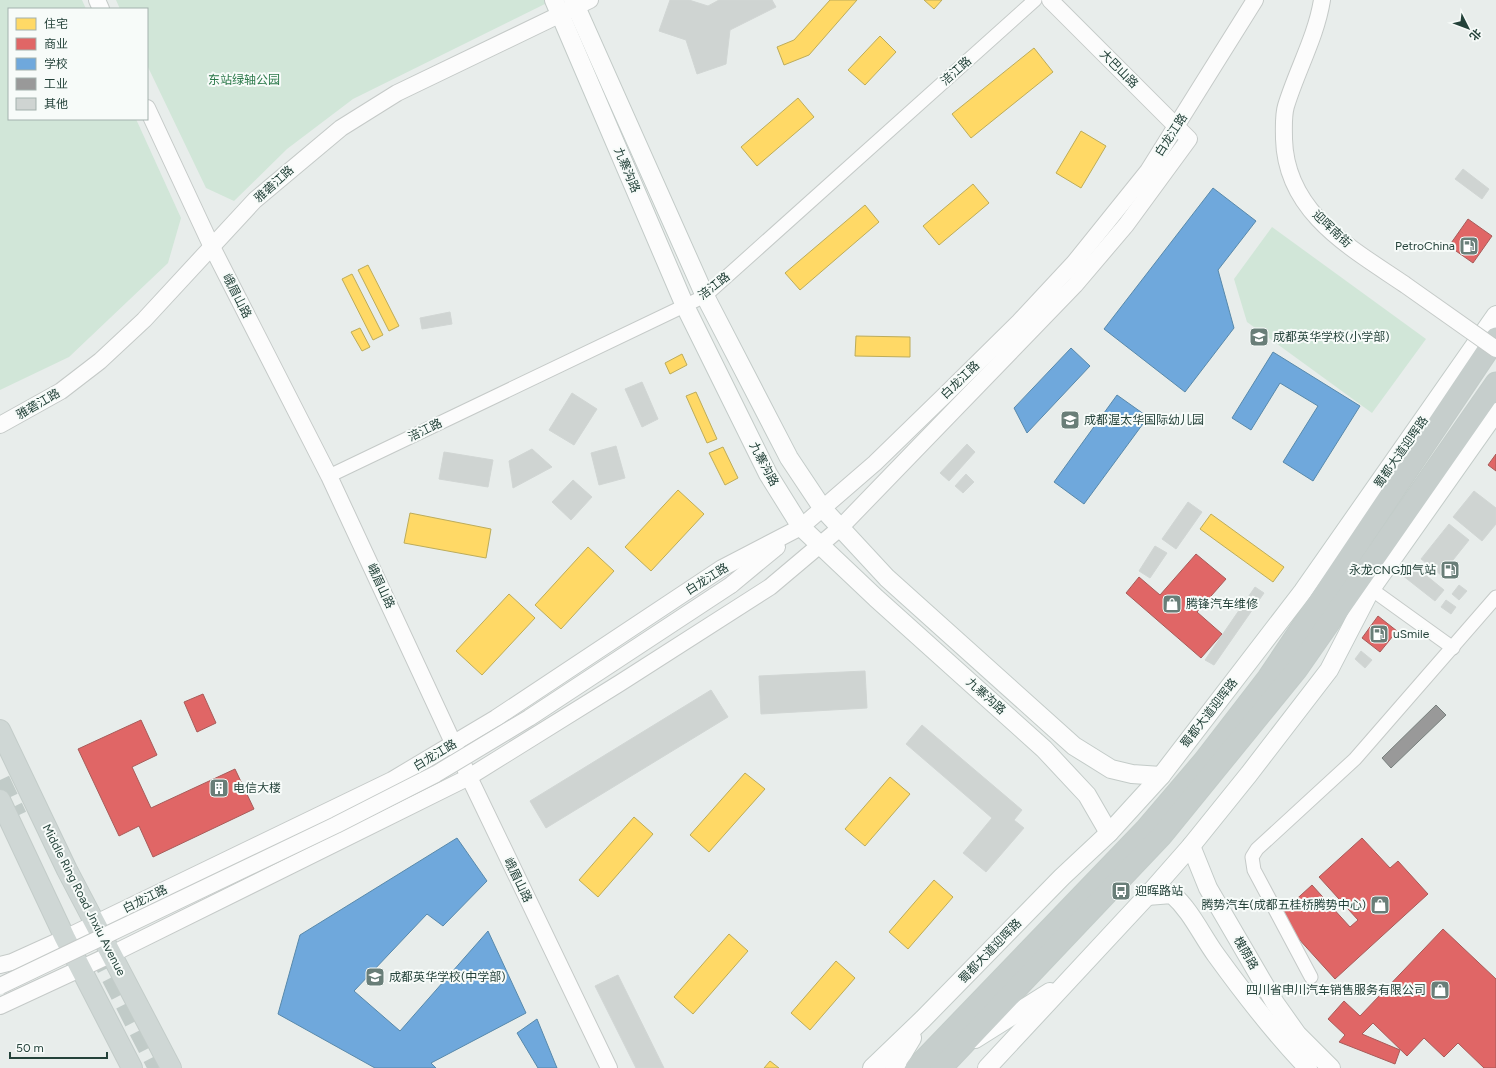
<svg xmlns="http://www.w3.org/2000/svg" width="1496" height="1068" font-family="Figtree,'Noto Sans SC',sans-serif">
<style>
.green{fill:#d1e6d8}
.homes{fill:#ffd966;stroke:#bdac59}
.shops{fill:#e06666;stroke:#a85b59}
.schools{fill:#6fa8dc;stroke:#5889ab}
.industry{fill:#999;stroke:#767f7c}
.building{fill:#cfd4d2;stroke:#d1d6d4}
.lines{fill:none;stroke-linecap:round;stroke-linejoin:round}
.primary-tunnel{stroke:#c1cbc8;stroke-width:20;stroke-dasharray:20 10;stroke-linecap:butt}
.minor-casing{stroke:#c5cac8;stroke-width:15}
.tertiary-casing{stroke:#c5cac8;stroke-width:18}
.secondary-casing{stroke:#c3cbc8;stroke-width:20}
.primary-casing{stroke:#c3ccc9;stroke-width:22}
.trunk-casing{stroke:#c3ccc9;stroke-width:23}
.minor{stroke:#fcfcfc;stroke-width:13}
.tertiary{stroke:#fcfcfc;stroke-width:16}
.secondary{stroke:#fcfcfc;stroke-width:18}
.primary{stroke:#cfd7d5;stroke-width:20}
.trunk{stroke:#c6cecc;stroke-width:21}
.tertiary-bridge-casing{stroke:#c5cac8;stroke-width:18;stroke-linecap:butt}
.tertiary-bridge{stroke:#fcfcfc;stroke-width:16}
.labels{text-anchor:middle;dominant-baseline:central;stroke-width:4;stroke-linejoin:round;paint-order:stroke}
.street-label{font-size:12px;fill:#24423a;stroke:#f7fbf9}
.park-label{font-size:12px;fill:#2d7a4b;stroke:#f7fbf9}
.poi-label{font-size:12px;fill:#24423a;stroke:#f7fbf9;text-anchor:start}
</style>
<rect width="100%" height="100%" fill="#e8edeb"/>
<g class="green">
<path d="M0 0H82L86 9H9V119H136L181 218 168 263 69 357 0 390Z"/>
<path d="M116 0H553L353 99 287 149 234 201 206 188 147 65V9H120Z"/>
<path d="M1272 227 1426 339 1372 413 1247 322 1234 279Z"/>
</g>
<g class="homes">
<path d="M830 0H857L809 55 784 65 777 47 794 40Z"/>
<path d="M924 0H942L934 9Z"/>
<path d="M880 36 896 52 865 85 848 70Z"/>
<path d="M1034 48 1053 72 971 138 952 114Z"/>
<path d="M798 98 814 117 757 166 741 147Z"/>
<path d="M1081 131 1106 146 1081 188 1056 173Z"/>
<path d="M973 184 989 203 939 245 923 226Z"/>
<path d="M865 205 879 222 800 290 785 273Z"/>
<path d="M368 265 399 326 389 331 358 270Z"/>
<path d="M352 274 383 335 373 340 342 279Z"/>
<path d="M360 328 370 347 362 351 351 332Z"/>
<path d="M856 336 910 337V357L855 356Z"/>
<path d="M682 354 687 365 670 374 665 363Z"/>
<path d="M696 392 717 439 707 443 686 396Z"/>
<path d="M723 447 738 478 725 485 709 453Z"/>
<path d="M678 490 704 514 651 571 625 547Z"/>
<path d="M410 513 491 529 486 558 404 543Z"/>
<path d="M1211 514 1284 567 1273 582 1200 529Z"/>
<path d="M588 547 614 571 561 629 535 605Z"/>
<path d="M509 594 535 618 482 675 456 651Z"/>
<path d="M745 773 765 789 709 852 690 835Z"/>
<path d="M890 777 910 794 865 846 845 829Z"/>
<path d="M634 817 653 834 598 897 579 880Z"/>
<path d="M934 880 953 897 908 949 889 932Z"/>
<path d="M729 934 748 951 693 1014 674 997Z"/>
<path d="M836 961 855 978 810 1030 791 1013Z"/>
<path d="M770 1061 779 1068H764Z"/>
</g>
<g class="shops">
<path d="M1468 219 1492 236 1473 263 1449 246Z"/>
<path d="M1496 454V471L1488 465Z"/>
<path d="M1196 554 1226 579 1197 612 1222 634 1201 658 1126 593 1139 577 1160 595Z"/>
<path d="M1378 616 1397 631 1380 652 1362 638Z"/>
<path d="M203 694 216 723 197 732 184 702Z"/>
<path d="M141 720 157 755 132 767 151 808 235 769 254 809 153 857 139 826 119 836 78 749Z"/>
<path d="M1362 838 1390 868 1398 861 1428 894 1335 979 1278 916 1312 885 1350 927 1358 920 1319 877Z"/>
<path d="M1443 929 1496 979V1068H1484L1458 1043 1444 1057 1424 1038 1407 1056 1373 1023 1362 1034 1400 1050 1395 1064 1339 1042 1345 1035 1328 1019 1344 1001 1360 1016Z"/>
</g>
<g class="schools">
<path d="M1213 188 1256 221 1218 270 1234 328 1185 392 1104 329Z"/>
<path d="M1071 348 1090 366 1027 433 1014 408Z"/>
<path d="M1273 352 1360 406 1313 481 1283 462 1318 406 1280 383 1251 430 1232 418Z"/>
<path d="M1117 395 1148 417 1084 504 1054 482Z"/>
<path d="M457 838 487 881 443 926 427 914 354 991 400 1031 488 931 526 1013 431 1063 436 1068H375L278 1014 300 935Z"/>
<path d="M537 1019 557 1068H538L517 1033Z"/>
</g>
<path class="industry" d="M1436 705 1446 715 1391 768 1382 758Z"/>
<g class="building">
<path d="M670 0H689L708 6 719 0H772L776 7 730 30 726 64 697 74 686 40 659 31Z"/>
<path d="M1463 169 1489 189 1482 199 1455 179Z"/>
<path d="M450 312 452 324 422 329 420 318Z"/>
<path d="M642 382 658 419 642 427 625 389Z"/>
<path d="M572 393 597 409 574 445 549 430Z"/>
<path d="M967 444 975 452 949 481 940 473Z"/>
<path d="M616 446 625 478 599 485 591 453Z"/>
<path d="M532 449 552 467 513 488 509 461Z"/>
<path d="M444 452 493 460 488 487 439 479Z"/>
<path d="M966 474 974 482 963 493 955 486Z"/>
<path d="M573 480 592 497 571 520 552 502Z"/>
<path d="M1474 491 1496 508V524L1482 541 1453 517Z"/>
<path d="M1188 502 1202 512 1176 549 1162 539Z"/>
<path d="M1449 524 1469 540 1441 575 1421 559Z"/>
<path d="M1155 546 1167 553 1150 578 1139 571Z"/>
<path d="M1411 563 1444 590 1435 601 1402 575Z"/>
<path d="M1459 585 1467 591 1459 600 1452 594Z"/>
<path d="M1255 587 1264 593 1214 665 1205 660Z"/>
<path d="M1446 600 1456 607 1451 614 1441 607Z"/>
<path d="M1361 651 1372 660 1365 668 1355 659Z"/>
<path d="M865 671 867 708 761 714 759 676Z"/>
<path d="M711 690 728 717 546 828 530 801Z"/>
<path d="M922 725 1022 810 1014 820 1024 828 986 872 963 853 992 818 906 744Z"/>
<path d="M618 975 664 1068H636L595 986Z"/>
</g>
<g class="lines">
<g class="primary-tunnel">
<path d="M0 780 17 816"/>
<path d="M84 924 158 1068"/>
</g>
<g class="minor-casing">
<g id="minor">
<path d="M329 476 705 296 1035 0"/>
<path d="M1371 589 1453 648"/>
<path d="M1311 977 1254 870 1252 857 1257 849 1355 759 1496 597"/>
</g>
</g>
<g class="tertiary-casing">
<g id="tertiary">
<path d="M97 0 101 9"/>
<path d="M1322 0C1316 37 1297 70 1286 106 1283 116 1284 129 1284 139 1286 213 1351 248 1404 284"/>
<path d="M147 108 211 245 329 476 469 777 609 1068"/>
<path d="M0 425 61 391 100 361 144 320 255 200 341 128 397 93 590 0"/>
<path d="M731 585 777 547"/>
<path d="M0 965 12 962 65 938 392 780 496 718 722 568 801 527 875 463 946 394 1019 322 1074 263 1148 171 1255 0"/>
<path d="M0 1006 112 954 469 777 620 683 770 587 840 528 1075 285 1126 225 1189 139 1050 0"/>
</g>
</g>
<g class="secondary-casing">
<g id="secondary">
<path d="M554 0 685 306 768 474 801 527 876 598 1044 749 1087 795 1109 833"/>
<path d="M573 0 705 296 789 458 823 509 887 578 1074 746 1111 769 1132 774 1161 776"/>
<path d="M1191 846 1208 888 1275 1003 1297 1034 1331 1068"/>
<path d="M1147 896 1172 894C1191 911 1201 934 1216 955 1245 995 1274 1033 1308 1068"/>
<path d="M975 1039 1050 992"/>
<path d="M872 1068 923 1019 1062 877 1109 833 1161 776 1303 591 1496 315"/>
<path d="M894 1068 912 1038"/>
<path d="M987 1068 1147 896 1191 846 1249 774 1329 670 1371 589 1496 412"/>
</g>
</g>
<g class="primary-casing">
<g id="primary">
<path d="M0 730 67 870 171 1068"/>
<path d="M0 800 65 938 132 1068"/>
</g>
</g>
<g class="trunk-casing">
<g id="trunk">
<path d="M916 1068 1146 829 1204 761 1268 678 1496 338"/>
<path d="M941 1068 1162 835 1297 669 1496 383"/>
</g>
</g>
<use href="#minor" class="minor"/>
<use href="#tertiary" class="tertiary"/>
<use href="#secondary" class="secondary"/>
<use href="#primary" class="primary"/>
<use href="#trunk" class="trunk"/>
<g class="tertiary-bridge-casing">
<g id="tertiary-bridge">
<path d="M1404 284 1496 349"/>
<path d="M0 986 336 825 436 774 529 718 731 585"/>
</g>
</g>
<use href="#tertiary-bridge" class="tertiary-bridge"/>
</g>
<defs>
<g id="fuel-square" transform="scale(1)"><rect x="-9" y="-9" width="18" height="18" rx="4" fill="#697e78" stroke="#f7fbf9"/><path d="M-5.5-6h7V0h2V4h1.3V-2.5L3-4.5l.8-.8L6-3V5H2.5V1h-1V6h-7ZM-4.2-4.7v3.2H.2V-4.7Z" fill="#fff"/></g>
<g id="school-square" transform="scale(1)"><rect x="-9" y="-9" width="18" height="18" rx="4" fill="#697e78" stroke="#f7fbf9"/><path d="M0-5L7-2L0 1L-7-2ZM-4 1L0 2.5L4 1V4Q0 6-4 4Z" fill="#fff"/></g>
<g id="shop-square" transform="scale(1)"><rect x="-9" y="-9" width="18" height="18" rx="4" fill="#697e78" stroke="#f7fbf9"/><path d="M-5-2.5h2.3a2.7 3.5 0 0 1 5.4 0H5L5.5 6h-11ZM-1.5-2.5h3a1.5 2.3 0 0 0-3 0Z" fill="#fff"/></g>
<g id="building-square" transform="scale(1)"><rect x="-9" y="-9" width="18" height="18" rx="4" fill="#697e78" stroke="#f7fbf9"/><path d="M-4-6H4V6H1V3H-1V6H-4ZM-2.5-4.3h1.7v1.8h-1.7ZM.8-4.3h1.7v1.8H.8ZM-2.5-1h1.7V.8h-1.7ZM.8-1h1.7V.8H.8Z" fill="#fff"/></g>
<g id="bus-square" transform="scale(1)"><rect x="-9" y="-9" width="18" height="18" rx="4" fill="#697e78" stroke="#f7fbf9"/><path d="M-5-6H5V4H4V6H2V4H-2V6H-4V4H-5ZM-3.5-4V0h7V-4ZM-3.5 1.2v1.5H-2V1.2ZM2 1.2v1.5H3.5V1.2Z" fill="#fff"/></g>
</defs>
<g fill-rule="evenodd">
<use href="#fuel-square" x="1469" y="246"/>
<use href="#school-square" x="1259" y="337"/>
<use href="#school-square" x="1070" y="420"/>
<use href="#fuel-square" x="1450" y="570"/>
<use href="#shop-square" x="1172" y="604"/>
<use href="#fuel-square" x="1379" y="634"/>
<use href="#building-square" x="219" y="788"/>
<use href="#bus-square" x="1121" y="891"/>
<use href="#shop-square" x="1380" y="905"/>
<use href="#school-square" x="375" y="977"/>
<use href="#shop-square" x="1440" y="990"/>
</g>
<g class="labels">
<g class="street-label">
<text transform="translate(1119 69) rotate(45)">大巴山路</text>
<text transform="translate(956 71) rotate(-42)">涪江路</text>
<text transform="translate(1171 135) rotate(-57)">白龙江路</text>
<text transform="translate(627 170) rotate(67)">九寨沟路</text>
<text transform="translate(274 184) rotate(-42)">雅砻江路</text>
<text transform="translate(1332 229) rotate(43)">迎晖南街</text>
<text transform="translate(714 286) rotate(-38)">涪江路</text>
<text transform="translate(237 296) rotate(63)">峨眉山路</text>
<text transform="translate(960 380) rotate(-44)">白龙江路</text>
<text transform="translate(38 404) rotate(-30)">雅砻江路</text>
<text transform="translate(425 430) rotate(-26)">涪江路</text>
<text transform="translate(1401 452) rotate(-55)">蜀都大道迎晖路</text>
<text transform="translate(764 464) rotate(62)">九寨沟路</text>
<text transform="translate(707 579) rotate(-32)">白龙江路</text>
<text transform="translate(381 586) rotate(65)">峨眉山路</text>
<text transform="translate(986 696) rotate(42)">九寨沟路</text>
<text transform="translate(1209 713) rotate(-52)">蜀都大道迎晖路</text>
<text transform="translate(435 755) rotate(-31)">白龙江路</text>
<text transform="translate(518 880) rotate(64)">峨眉山路</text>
<text transform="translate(145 899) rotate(-26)">白龙江路</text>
<text transform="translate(84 900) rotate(63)">Middle Ring Road Jnxiu Avenue</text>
<text transform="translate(990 951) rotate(-46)">蜀都大道迎晖路</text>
<text transform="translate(1246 953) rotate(60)">槐荫路</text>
</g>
<g class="park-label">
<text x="244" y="80">东站绿轴公园</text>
</g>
<g class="poi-label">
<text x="1455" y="246" text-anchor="end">PetroChina</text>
<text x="1273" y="337">成都英华学校(小学部)</text>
<text x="1084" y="420">成都渥太华国际幼儿园</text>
<text x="1436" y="570" text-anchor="end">永龙CNG加气站</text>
<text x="1186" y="604">腾锋汽车维修</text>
<text x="1393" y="634">uSmile</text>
<text x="233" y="788">电信大楼</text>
<text x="1135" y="891">迎晖路站</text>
<text x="1366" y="905" text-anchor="end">腾势汽车(成都五桂桥腾势中心)</text>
<text x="389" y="977">成都英华学校(中学部)</text>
<text x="1426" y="990" text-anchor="end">四川省申川汽车销售服务有限公司</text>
</g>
</g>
<rect x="8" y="8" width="140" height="112" fill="#f7fbf9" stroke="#a3b1ad"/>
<rect x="16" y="18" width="20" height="12" fill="#ffd966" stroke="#a3b1ad"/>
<text x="44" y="28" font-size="12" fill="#24423a">住宅</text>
<rect x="16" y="38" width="20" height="12" fill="#e06666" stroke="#a3b1ad"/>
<text x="44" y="48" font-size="12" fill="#24423a">商业</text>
<rect x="16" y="58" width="20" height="12" fill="#6fa8dc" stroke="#a3b1ad"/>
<text x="44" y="68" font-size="12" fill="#24423a">学校</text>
<rect x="16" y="78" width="20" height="12" fill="#999999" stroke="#a3b1ad"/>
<text x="44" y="88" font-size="12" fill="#24423a">工业</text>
<rect x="16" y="98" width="20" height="12" fill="#cfd4d2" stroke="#a3b1ad"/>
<text x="44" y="108" font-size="12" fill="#24423a">其他</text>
<g transform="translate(1468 28) rotate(132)" stroke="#f7fbf9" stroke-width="3" paint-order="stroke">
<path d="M0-3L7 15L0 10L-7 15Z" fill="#24423a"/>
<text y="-6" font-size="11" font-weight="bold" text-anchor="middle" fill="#24423a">北</text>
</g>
<path d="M10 1052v6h97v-6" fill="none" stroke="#24423a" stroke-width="2"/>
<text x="16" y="1052" font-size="12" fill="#24423a" stroke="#f7fbf9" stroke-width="3" paint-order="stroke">50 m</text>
</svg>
